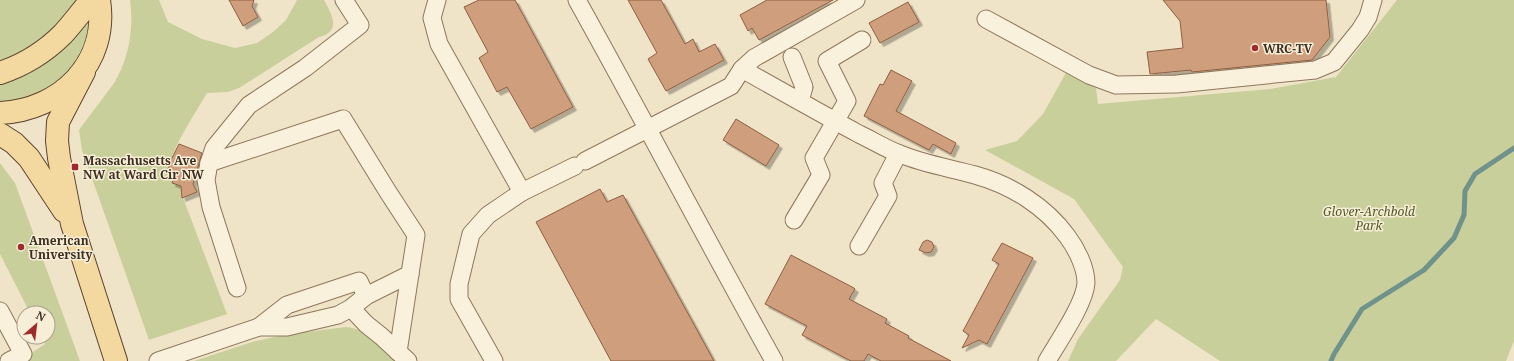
<svg xmlns="http://www.w3.org/2000/svg" width="1514" height="361" font-family="'Noto Serif',serif">
<style>
.green{fill:#c9cf9b}
.lines{fill:none;stroke-linecap:round;stroke-linejoin:round}
.stream{stroke:#6f938a;stroke-width:5}
.building{fill:#cf9f7d;stroke:#8d5f41;filter:url(#shadow)}
.minor-casing{stroke:#8d765c;stroke-width:19}
.major-casing{stroke:#5b4430;stroke-width:24}
.minor{stroke:#faf1dc;stroke-width:17}
.major{stroke:#f3d9a0;stroke-width:22}
.poi-dot{fill:#9e2a2b;stroke:#f7eed8;stroke-width:1.5}
.labels{text-anchor:middle;dominant-baseline:central;stroke-width:3;stroke-linejoin:round;paint-order:stroke}
.poi-label{font-size:12px;font-weight:bold;fill:#3d2e20;stroke:#f7eed8;text-anchor:start}
.park-label{font-size:12px;font-style:italic;fill:#4d5a26;stroke:#f7eed8}
</style>
<defs>
<filter id="shadow"><feDropShadow dx="3.5" dy="3.5" stdDeviation="0" flood-color="#0004"/></filter>
</defs>
<rect width="100%" height="100%" fill="#f0e4c8"/>
<g class="green">
<path d="M0 0H76L69 12 45 39 0 63Z"/>
<path d="M130 0H159L168 22 202 39 235 48 257 43 273 32 286 20 297 0H324C332 15 342 31 319 37L239 88 228 92 207 93C195 114 173 146 168 169L177 172 172 183 181 186 182 195 227 314 149 340 82 150 79 130C90 114 103 99 114 83 129 59 134 28 130 0Z"/>
<path d="M1397 0H1514V341L1506 361H1220L1156 319 1116 361H1068L1078 339 1120 280 1123 267 1074 199 985 150 1017 141 1043 114 1067 71 1096 88 1098 104 1270 89 1336 77Z"/>
<path d="M89 20 85 42 79 58 69 72 39 96 0 105V83Z"/>
<path d="M0 163 15 183 80 361H29L33 352 45 344 42 337H48V313H30L0 254Z"/>
<path d="M346 327C369 329 382 346 397 361H194L252 342 288 334Z"/>
</g>
<g class="lines">
<path class="stream" d="M1331 361 1334 354 1362 309 1424 270 1454 238 1464 215 1465 191 1475 174 1514 148"/>
</g>
<g class="building">
<path d="M229 0H254L252 6 258 17 243 26Z"/>
<path d="M479 0H515L573 107 531 129 507 87 497 92 479 58 488 52 464 7Z"/>
<path d="M628 0H661L685 44 693 39 699 52 715 44 724 60 666 91 648 59 657 53Z"/>
<path d="M767 0H833L759 40 752 28 748 31 740 15Z"/>
<path d="M1163 0H1326L1330 37 1312 60 1192 72 1191 70 1150 74 1147 52 1183 48 1180 21Z"/>
<path d="M908 2 919 22 880 43 869 23Z"/>
<path d="M891 70 912 81 896 111 956 143 951 154 933 144 929 150 864 116 880 84 883 85Z"/>
<path d="M736 119 779 145 766 166 723 140Z"/>
<path d="M179 144 202 153 193 184 197 192 182 198 181 186 172 183 177 172 168 169 171 162H170Z"/>
<path d="M600 189 607 202 623 195 714 361H611L536 222Z"/>
<path d="M927 240 932 242 934 247 931 252 926 253 919 250 923 242Z"/>
<path d="M1002 243 1033 258 987 344 979 340 962 348 969 335 963 331 999 264 992 260Z"/>
<path d="M791 255 854 288 855 289 849 299 887 319 885 323 909 336 908 338 951 361H881L868 354 864 361H851L802 335 807 326 765 304Z"/>
</g>
<g class="lines">
<g class="minor-casing">
<g id="minor">
<path d="M437 0 432 18 439 44 522 192"/>
<path d="M577 0C644 120 707 241 774 361"/>
<path d="M986 19 1089 75 1116 85 1177 84 1315 70 1334 62 1360 30 1368 17 1373 0"/>
<path d="M792 57 804 87 800 101"/>
<path d="M742 69C781 91 820 113 859 134 872 140 886 149 900 154 924 164 950 168 975 175 1011 185 1045 206 1067 236 1076 248 1086 267 1086 283 1085 303 1058 342 1047 361"/>
<path d="M585 161 731 86 742 69 754 58 856 0"/>
<path d="M209 163 343 119 388 192 416 235 398 352"/>
<path d="M794 220 821 175 814 158 847 101 827 61 862 40"/>
<path d="M859 246 888 196 883 183 898 154"/>
<path d="M237 288 211 207 206 180 209 163 214 148 249 105 305 68 360 25 344 0"/>
<path d="M351 308 366 324 381 336 408 361"/>
<path d="M0 311 23 354 9 361"/>
<path d="M259 327 287 305 359 281 366 296"/>
<path d="M158 361 259 327H287L338 315 351 308 366 296 410 274"/>
<path d="M494 361 459 299V284L471 234 488 215 522 192 575 166"/>
</g>
</g>
<g class="major-casing">
<g id="major">
<path d="M84 72 58 122 57 141 59 158 72 224 116 361"/>
<path d="M0 73C24 65 45 52 63 34 73 23 82 11 91 0"/>
<path d="M0 113C61 110 109 63 99 0"/>
<path d="M0 134 14 143 29 158 64 211"/>
</g>
</g>
<use href="#minor" class="minor"/>
<use href="#major" class="major"/>
</g>
<g class="poi-dot">
<circle cx="1255" cy="48" r="4"/>
<rect x="71" y="163" width="8" height="8" rx="2"/>
<circle cx="21" cy="247" r="4"/>
</g>
<g class="labels">
<g class="poi-label">
<text x="1263" y="48">WRC-TV</text>
<text x="83" y="160">Massachusetts Ave<tspan x="83" dy="14">NW at Ward Cir NW</tspan></text>
<text x="29" y="240">American<tspan x="29" dy="14">University</tspan></text>
</g>
<g class="park-label">
<text x="1369" y="211">Glover-Archbold<tspan x="1369" dy="14">Park</tspan></text>
</g>
</g>
<g transform="translate(36 325) rotate(28)"><circle r="19" fill="#f7eed8" stroke="#ada18e"/>
<path d="M0-3L7 15L0 10L-7 15Z" fill="#9e2a2b"/>
<text y="-6" font-size="11" font-weight="bold" text-anchor="middle" fill="#3d2e20">N</text>
</g>
</svg>
